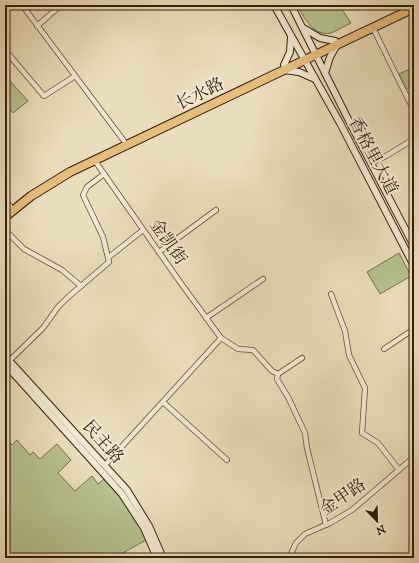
<svg xmlns="http://www.w3.org/2000/svg" width="419" height="563" font-family="'IM FELL DW Pica','Noto Serif SC',serif">
<style>
.green{fill:#b7c190;stroke:#77704e}
.lines{fill:none;stroke-linecap:round;stroke-linejoin:round}
.street-casing{stroke:#644e38;stroke-width:6}
.secondary-casing{stroke:#371e0d;stroke-width:8}
.highway-casing{stroke:#371e0d;stroke-width:10}
.street{stroke:#f1e9d3;stroke-width:4.5}
.secondary{stroke:#f1e9d3;stroke-width:6}
.highway{stroke:#e5be7e;stroke-width:8}
.labels{text-anchor:middle;dominant-baseline:central;stroke-width:4;stroke-linejoin:round;paint-order:stroke}
.street-label{font-size:17px;fill:#371e0d;stroke:#f1e9d3}
</style>
<rect width="100%" height="100%" fill="#eaddbb"/>
<filter id="stains"><feTurbulence type="fractalNoise" baseFrequency=".005" numOctaves="4"/><feColorMatrix values="0 0 0 0 .2 0 0 0 0 .09 0 0 0 0 .02 0 0 0 .5 -.17"/></filter>
<radialGradient id="worn" r=".72"><stop offset=".6" stop-color="#630" stop-opacity="0"/><stop offset="1" stop-color="#630" stop-opacity=".3"/></radialGradient>
<g class="green">
<path d="M297 5H339L351 23C344 26 337 31 331 33 313 37 304 17 297 5Z"/>
<path d="M414 67V85L406 89 399 74Z"/>
<path d="M9 80 28 101 13 113 5 104V83Z"/>
<path d="M399 253 411 276 380 294 367 272Z"/>
<path d="M6 439 12 445 17 440 30 455 33 452 40 459 57 444 71 460 58 473 75 491 92 476 98 484 105 478 127 505 136 518 146 540 121 554 122 558H5V440Z"/>
</g>
<g class="lines">
<g class="street-casing">
<g id="street">
<path d="M22 5 124 141"/>
<path d="M37 26 61 5"/>
<path d="M373 28 414 111"/>
<path d="M5 50 44 96 75 76"/>
<path d="M95 161 180 282 221 338 238 349 253 350 272 371 278 374 277 379 288 397 305 433 307 448 326 525"/>
<path d="M371 163 386 156 414 139"/>
<path d="M5 200 10 206"/>
<path d="M5 230 24 249 62 270 81 286"/>
<path d="M159 252 216 210"/>
<path d="M109 257 143 230"/>
<path d="M331 294 345 331 349 355 365 388 362 433 378 443 399 470"/>
<path d="M206 318 263 279"/>
<path d="M384 349 414 329"/>
<path d="M9 361 43 328 58 307 67 298 109 262 103 237 83 195 87 187 104 174"/>
<path d="M278 374 302 358"/>
<path d="M163 402 227 460"/>
<path d="M105 465 221 338"/>
<path d="M289 558 296 543 305 534 330 523 352 510 414 457"/>
</g>
</g>
<g class="secondary-casing">
<g id="secondary">
<path d="M274 5 340 123 414 266"/>
<path d="M291 5 348 119 414 246"/>
<path d="M305 29 320 38 335 41"/>
<path d="M284 65 290 52 291 37"/>
<path d="M284 70 299 72 315 79"/>
<path d="M325 73 330 57 337 45"/>
<path d="M5 356 127 490 149 526 163 558"/>
<path d="M5 364 122 494 144 528 157 558"/>
</g>
</g>
<g class="highway-casing">
<path id="highway" d="M5 217 31 196 70 172 414 8"/>
</g>
<use href="#street" class="street"/>
<use href="#secondary" class="secondary"/>
<use href="#highway" class="highway"/>
</g>
<g class="labels">
<g class="street-label">
<text transform="translate(200 94) rotate(-26)">长水路</text>
<text transform="translate(373 156) rotate(62)">香格里大道</text>
<text transform="translate(168 242) rotate(55)">金凯街</text>
<text transform="translate(103 442) rotate(48)">民主路</text>
<text transform="translate(343 497) rotate(-34)">金甲路</text>
</g>
</g>
<rect width="419" height="563" fill="none" stroke="#eaddbb" stroke-width="20"/>
<rect x="6" y="6" width="407" height="551" fill="none" stroke="#371e0d" stroke-width="2"/>
<rect x="10" y="10" width="399" height="543" fill="none" stroke="#371e0d"/>
<g transform="translate(377 521) rotate(157)" stroke="#f1e9d3" stroke-width="3" paint-order="stroke">
<path d="M0-3L7 15L0 10L-7 15Z" fill="#371e0d"/>
<text y="-6" font-size="11" font-weight="bold" text-anchor="middle" fill="#371e0d">N</text>
</g>
<rect width="100%" height="100%" filter="url(#stains)"/>
<rect width="100%" height="100%" fill="url(#worn)"/>
</svg>
